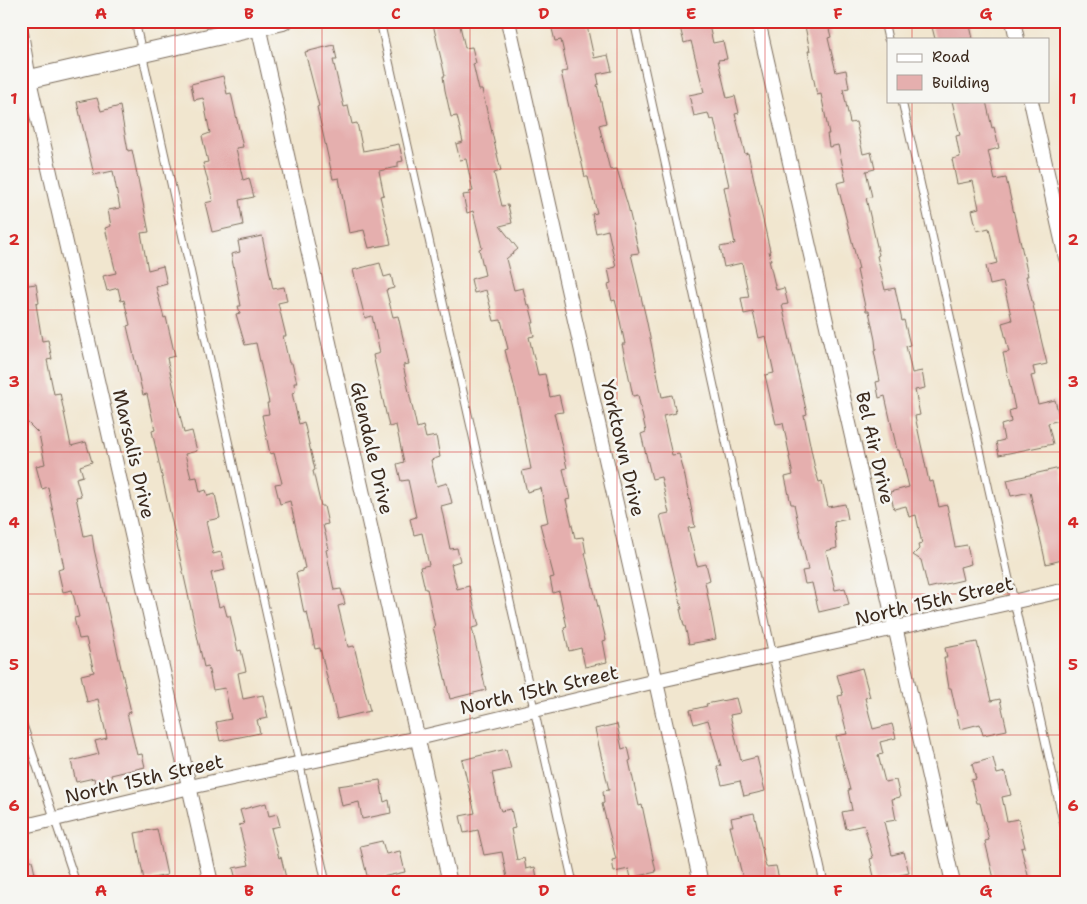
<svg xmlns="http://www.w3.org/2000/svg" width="1087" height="904" font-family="'Shantell Sans',sans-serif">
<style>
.building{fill:#e5afae}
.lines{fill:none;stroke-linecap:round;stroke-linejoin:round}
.service-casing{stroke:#7b6c5c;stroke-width:9}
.minor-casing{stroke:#7b6c5c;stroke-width:16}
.tertiary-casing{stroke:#7b6c5c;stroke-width:20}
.service{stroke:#fff;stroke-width:7}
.minor{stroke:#fff;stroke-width:14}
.tertiary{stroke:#fff;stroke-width:18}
.grid{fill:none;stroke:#d62828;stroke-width:1;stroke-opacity:0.55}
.labels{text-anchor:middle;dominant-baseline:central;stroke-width:5;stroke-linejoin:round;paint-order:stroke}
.street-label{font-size:19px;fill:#3b2a1e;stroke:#f6f6f2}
.neatline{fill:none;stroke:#d62828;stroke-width:2}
.grid-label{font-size:16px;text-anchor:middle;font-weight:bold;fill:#d62828}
</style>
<rect width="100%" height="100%" fill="#f6f6f2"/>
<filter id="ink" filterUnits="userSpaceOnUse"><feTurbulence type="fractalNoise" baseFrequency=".02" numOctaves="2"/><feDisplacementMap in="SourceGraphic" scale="10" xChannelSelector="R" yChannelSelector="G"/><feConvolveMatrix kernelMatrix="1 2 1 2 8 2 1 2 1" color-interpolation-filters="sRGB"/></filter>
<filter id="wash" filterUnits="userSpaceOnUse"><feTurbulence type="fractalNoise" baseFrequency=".0096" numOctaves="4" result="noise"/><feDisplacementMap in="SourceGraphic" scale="20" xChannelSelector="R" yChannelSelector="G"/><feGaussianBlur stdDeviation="1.12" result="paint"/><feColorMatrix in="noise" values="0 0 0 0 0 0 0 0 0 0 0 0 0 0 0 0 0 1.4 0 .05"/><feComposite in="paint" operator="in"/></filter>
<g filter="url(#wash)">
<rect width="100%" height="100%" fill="#f1e6cf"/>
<g id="blocks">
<g class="building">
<path d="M445 21H459L465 48 472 47 476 63 473 64 479 90H482L501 171 494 173 502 206 508 205 512 223 500 226 518 249 506 259 514 290 523 288 527 305 529 304 534 323H531L534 336 529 337 538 375 545 374 550 397 559 395 563 412 554 413 567 468 563 469 570 499 566 500 575 538 583 537 586 553H585L606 640 603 641 607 662 585 667 581 648 569 651 564 628 567 627 559 591 553 593 550 578 554 577 540 524 548 522 541 488 527 492 522 471 531 469 517 397 505 350 508 349 501 320 494 321 486 290 474 293 471 279 485 275 479 249 482 248 473 211 467 213 463 195 470 194 469 192 473 191 466 159 460 160 456 144 463 142 457 116 451 117 445 90 443 76H445L433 24Z"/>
<path d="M550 21H586L594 58 608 55 612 71 597 74 599 84 597 85 606 123 599 125 610 170 617 169 628 206 639 253 631 254 646 318 662 397 672 395 676 413 663 416 672 455 679 454 684 472 695 527 688 528 697 566 706 564 710 580 705 582 716 639 689 644 685 626H684L680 609H682L660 515 669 513 661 477 652 479 641 434 646 432 638 395 633 396 622 344H625L619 316 615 300 612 301 608 284 611 283 608 269 616 267 608 230 596 233 592 214 597 213 588 177H585L561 72 568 71 561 40 555 41Z"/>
<path d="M686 21H708L713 43 723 41 727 59 718 60 727 98 735 96 739 113 735 114 745 154 748 153 770 251H769L771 260H769L776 290 784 288 788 304 782 305 807 414 804 415 815 469 819 482 822 481 828 507 845 504 848 519 834 522 837 548 826 551 835 590 845 588 849 605 819 612 812 583 805 584 802 571 808 570 794 504H791L785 477 793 475 789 457H790L783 423 776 424 765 375 774 373 766 336 759 338 753 312 744 314 741 298 749 297 742 263 724 267 720 247 735 244 724 187 729 186 714 119 710 120 708 113 694 116 689 95 704 92 691 41 684 43 680 27 687 26Z"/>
<path d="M804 21H827L831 37 828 38 836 72 846 70 849 88 843 89 850 123 856 122 863 154 871 152 875 169 866 171 872 197 866 198 879 255 877 256 885 290 895 288 902 321 904 320 910 345 906 346 912 373 922 371 925 388 915 390 920 415 915 416 929 482 933 481 939 507 947 505 955 547 967 545 971 564 960 567 963 580 928 588 921 560 913 555 919 549 918 545 922 544 916 515 909 517 906 506 894 509 890 492 909 487 902 458H901L899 450H897L885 396 879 398 876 382 880 381 874 351 876 350 875 340 869 311H866L857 270 859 269 837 183 846 181 838 145 829 147 827 134H829L821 94 817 95 808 51H810Z"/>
<path d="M960 21H969L973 39H935L932 27Z"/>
<path d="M334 45 337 60H333L344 107 348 106 352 124 357 123 363 151 399 144 403 161 398 162V167L379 171 384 195 380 196 391 244 369 248 364 230 349 233 339 178 333 179 317 107 319 106 305 52Z"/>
<path d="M223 76 227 94 231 93 243 147 236 148 243 180 249 178 254 197 239 200 243 225 212 232 205 203 213 201 203 163 208 162 202 136 210 133 203 98 194 100 191 84Z"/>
<path d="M97 98 101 111 120 106 128 151 132 150 149 232 141 233 148 270 163 266 167 284 156 287 164 318 166 317 175 356 167 358 184 433 192 431 197 451 185 454 191 478 197 477 200 492 206 490 208 496 215 494 220 518 206 521 213 554 221 552 225 570 211 573 219 607 224 605 227 616H230L238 651 241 650 246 671 238 673 243 699 263 695 268 718 257 720 260 733 220 741 216 722 231 719 225 688 213 690 208 666 204 667 152 431 155 430 147 394 143 395 127 326 130 325 124 300 121 301 118 288 107 291 103 276 116 273 105 228 111 226 108 210 120 208 113 171 94 175 77 102Z"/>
<path d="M952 101H986L992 128 994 127 999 148 988 151 995 180 1006 178 1028 276H1026L1047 364 1033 367 1035 375 1031 376 1038 404 1055 400 1060 420 1048 423 1053 444 999 455 996 442 1004 440 1001 425 1011 422 1009 411 1015 409 1003 353 1009 352 1002 323 1012 320 1003 282 990 285 986 266 997 263 989 228 977 231 972 210 979 208 973 181 957 184 952 159 960 157 956 136 960 135Z"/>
<path d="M262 236 273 289 284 287 287 301 278 303 286 336H283L289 363H292L297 383H294L295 392 292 393 299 424 304 422 315 470 313 471 321 506H324L328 524 323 525 329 549 326 550 334 590 341 589 345 604 338 606 348 647 354 646 370 711 337 719 320 648 315 649 307 612 304 613 296 573 302 571V569L305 568 290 501 280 504 275 484 282 483 274 453 270 454 262 415 269 414 267 403H269L256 343 245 345 236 314 240 313 238 306H241L231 254 240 252 238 241Z"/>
<path d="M380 263 384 277 391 275 394 288 386 290 393 317 398 316 409 364 403 365 417 428 423 426 426 438 436 436 440 457 431 460 437 486 447 483 452 503 441 506 450 549 457 548 460 561 451 564 457 589 469 586 479 626 472 628 486 690 450 699 433 627H435L427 589H425L420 567 429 565 422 533 414 535 410 519 416 517 408 480 401 481 397 464 404 462 396 425 389 427 373 355 380 353 372 316 365 318 353 270Z"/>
<path d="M36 284 39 303 36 304 42 341 48 340 52 359 47 360 54 394 60 393 71 446 86 442 92 462 80 466 83 476 76 478 81 496 76 497 84 536 92 534 94 549 131 712 127 713 137 755 142 754 145 767 111 775 113 783 96 787 94 778 76 782 71 761 99 754 95 741 107 738 98 699 87 702 81 675 94 672 86 638 79 639 74 618 79 617 72 590 63 592 58 570 64 568 48 487 42 489 36 466 45 464 39 434 24 419 28 407 21 376V286Z"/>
<path d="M1060 468 1066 495V559L1046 564 1030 492 1011 496 1007 480Z"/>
<path d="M977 642 991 701 1000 699 1007 730 983 735 980 724 960 729 951 688H949L944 658H947L945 648Z"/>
<path d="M862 668 870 697 865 698 873 729 892 724 896 738 880 742 883 754 878 755 885 782 896 780 900 797 892 799 896 820 884 822 892 855 904 852 909 873 875 881 870 859 873 858 864 825 846 829 842 812 852 810 848 790H850L836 736 847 734 838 696 843 695 837 675Z"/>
<path d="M736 698 740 713 730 715 741 761 757 757 765 791 744 796 740 781 722 785 717 766H721L708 720 694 724 690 710 707 706 706 704Z"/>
<path d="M617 724 622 749 628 747 631 760 629 761 639 806 642 805 656 872 631 878 629 869 614 872 612 860 616 859 602 804 604 803 603 791 609 790 595 729Z"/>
<path d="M506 749 511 769 492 773 499 806 501 811 511 809 515 828 511 829 517 860 524 858 526 869 535 867 538 883H508L502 852 484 855 478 830 464 833 460 816 475 813 462 760Z"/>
<path d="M993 758 997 774 1005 772 1011 795 1002 797 1007 821 1018 819 1025 847 1021 848 1030 883H995L985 841 989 840 980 803H977L971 780 976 779 972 764Z"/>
<path d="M380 780 384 802 389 800 391 813 362 819 359 802 342 806 338 786Z"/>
<path d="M266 803 269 816 277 814 280 826 271 828 279 858 281 857 286 878 278 881V883H237L233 868 249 865 239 825 244 824 240 810Z"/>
<path d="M754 813 766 867 776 866 780 883H744L730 826H733L731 818Z"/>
<path d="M157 829 167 875 144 880 135 833Z"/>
<path d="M382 841 386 854 400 851 405 872 368 880 360 846Z"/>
<path d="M32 860 36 879 21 882V862Z"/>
</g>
</g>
</g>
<g filter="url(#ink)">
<use href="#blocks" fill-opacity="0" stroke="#7b6c5c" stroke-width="1"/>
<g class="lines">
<g class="service-casing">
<g id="service">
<path d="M135 21 326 883"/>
<path d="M380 21 573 883"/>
<path d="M634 21 773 656 824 883"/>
<path d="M884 21 888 39"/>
<path d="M902 101 1066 834"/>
<path d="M21 719 76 883"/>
</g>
</g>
<g class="minor-casing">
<g id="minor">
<path d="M257 21 450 883"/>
<path d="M508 21 701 883"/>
<path d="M758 21 953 883"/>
<path d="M1013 21 1017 39"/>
<path d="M21 33 29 80 211 883"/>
<path d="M1031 101 1066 258"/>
<path d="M21 827 190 787 418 738 656 681 1066 590"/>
</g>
</g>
<g class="tertiary-casing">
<path id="tertiary" d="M21 81 283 21"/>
</g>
<use href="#service" class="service"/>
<use href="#minor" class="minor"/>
<use href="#tertiary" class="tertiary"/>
</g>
</g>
<path class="grid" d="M175 21V883M322 21V883M470 21V883M617 21V883M765 21V883M912 21V39M912 101V883M21 169H1066M21 310H1066M21 452H1066M21 594H1066M21 735H1066"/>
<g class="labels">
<g class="street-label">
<text transform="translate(372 448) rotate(77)">Glendale Drive</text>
<text transform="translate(623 448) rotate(77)">Yorktown Drive</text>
<text transform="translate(875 448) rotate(77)">Bel Air Drive</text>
<text transform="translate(134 454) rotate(77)">Marsalis Drive</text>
<text transform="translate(934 601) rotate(-13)">North 15th Street</text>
<text transform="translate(539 690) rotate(-13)">North 15th Street</text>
<text transform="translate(144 779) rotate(-13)">North 15th Street</text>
</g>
</g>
<rect width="1087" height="904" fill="none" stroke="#f6f6f2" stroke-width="55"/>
<rect x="887" y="38" width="162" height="65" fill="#f6f6f2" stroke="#aba49d"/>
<rect x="897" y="54" width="25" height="8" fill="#ffffff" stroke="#aba49d"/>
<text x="932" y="62" font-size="15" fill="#3b2a1e">Road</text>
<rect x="897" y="75" width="25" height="15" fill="#e5afae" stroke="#aba49d"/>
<text x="932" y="88" font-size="15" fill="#3b2a1e">Building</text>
<rect x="28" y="28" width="1032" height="848" class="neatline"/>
<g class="grid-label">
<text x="101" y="19">A</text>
<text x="249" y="19">B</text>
<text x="396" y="19">C</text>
<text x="544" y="19">D</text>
<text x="691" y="19">E</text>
<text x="838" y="19">F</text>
<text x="986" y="19">G</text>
<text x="14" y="104">1</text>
<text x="1073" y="104">1</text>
<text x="14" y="245">2</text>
<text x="1073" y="245">2</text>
<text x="14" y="387">3</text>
<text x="1073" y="387">3</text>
<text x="14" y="528">4</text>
<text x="1073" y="528">4</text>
<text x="14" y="670">5</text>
<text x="1073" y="670">5</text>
<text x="14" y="811">6</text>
<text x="1073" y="811">6</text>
<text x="101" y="896">A</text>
<text x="249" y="896">B</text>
<text x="396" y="896">C</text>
<text x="544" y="896">D</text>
<text x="691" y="896">E</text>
<text x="838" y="896">F</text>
<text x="986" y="896">G</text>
</g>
</svg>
